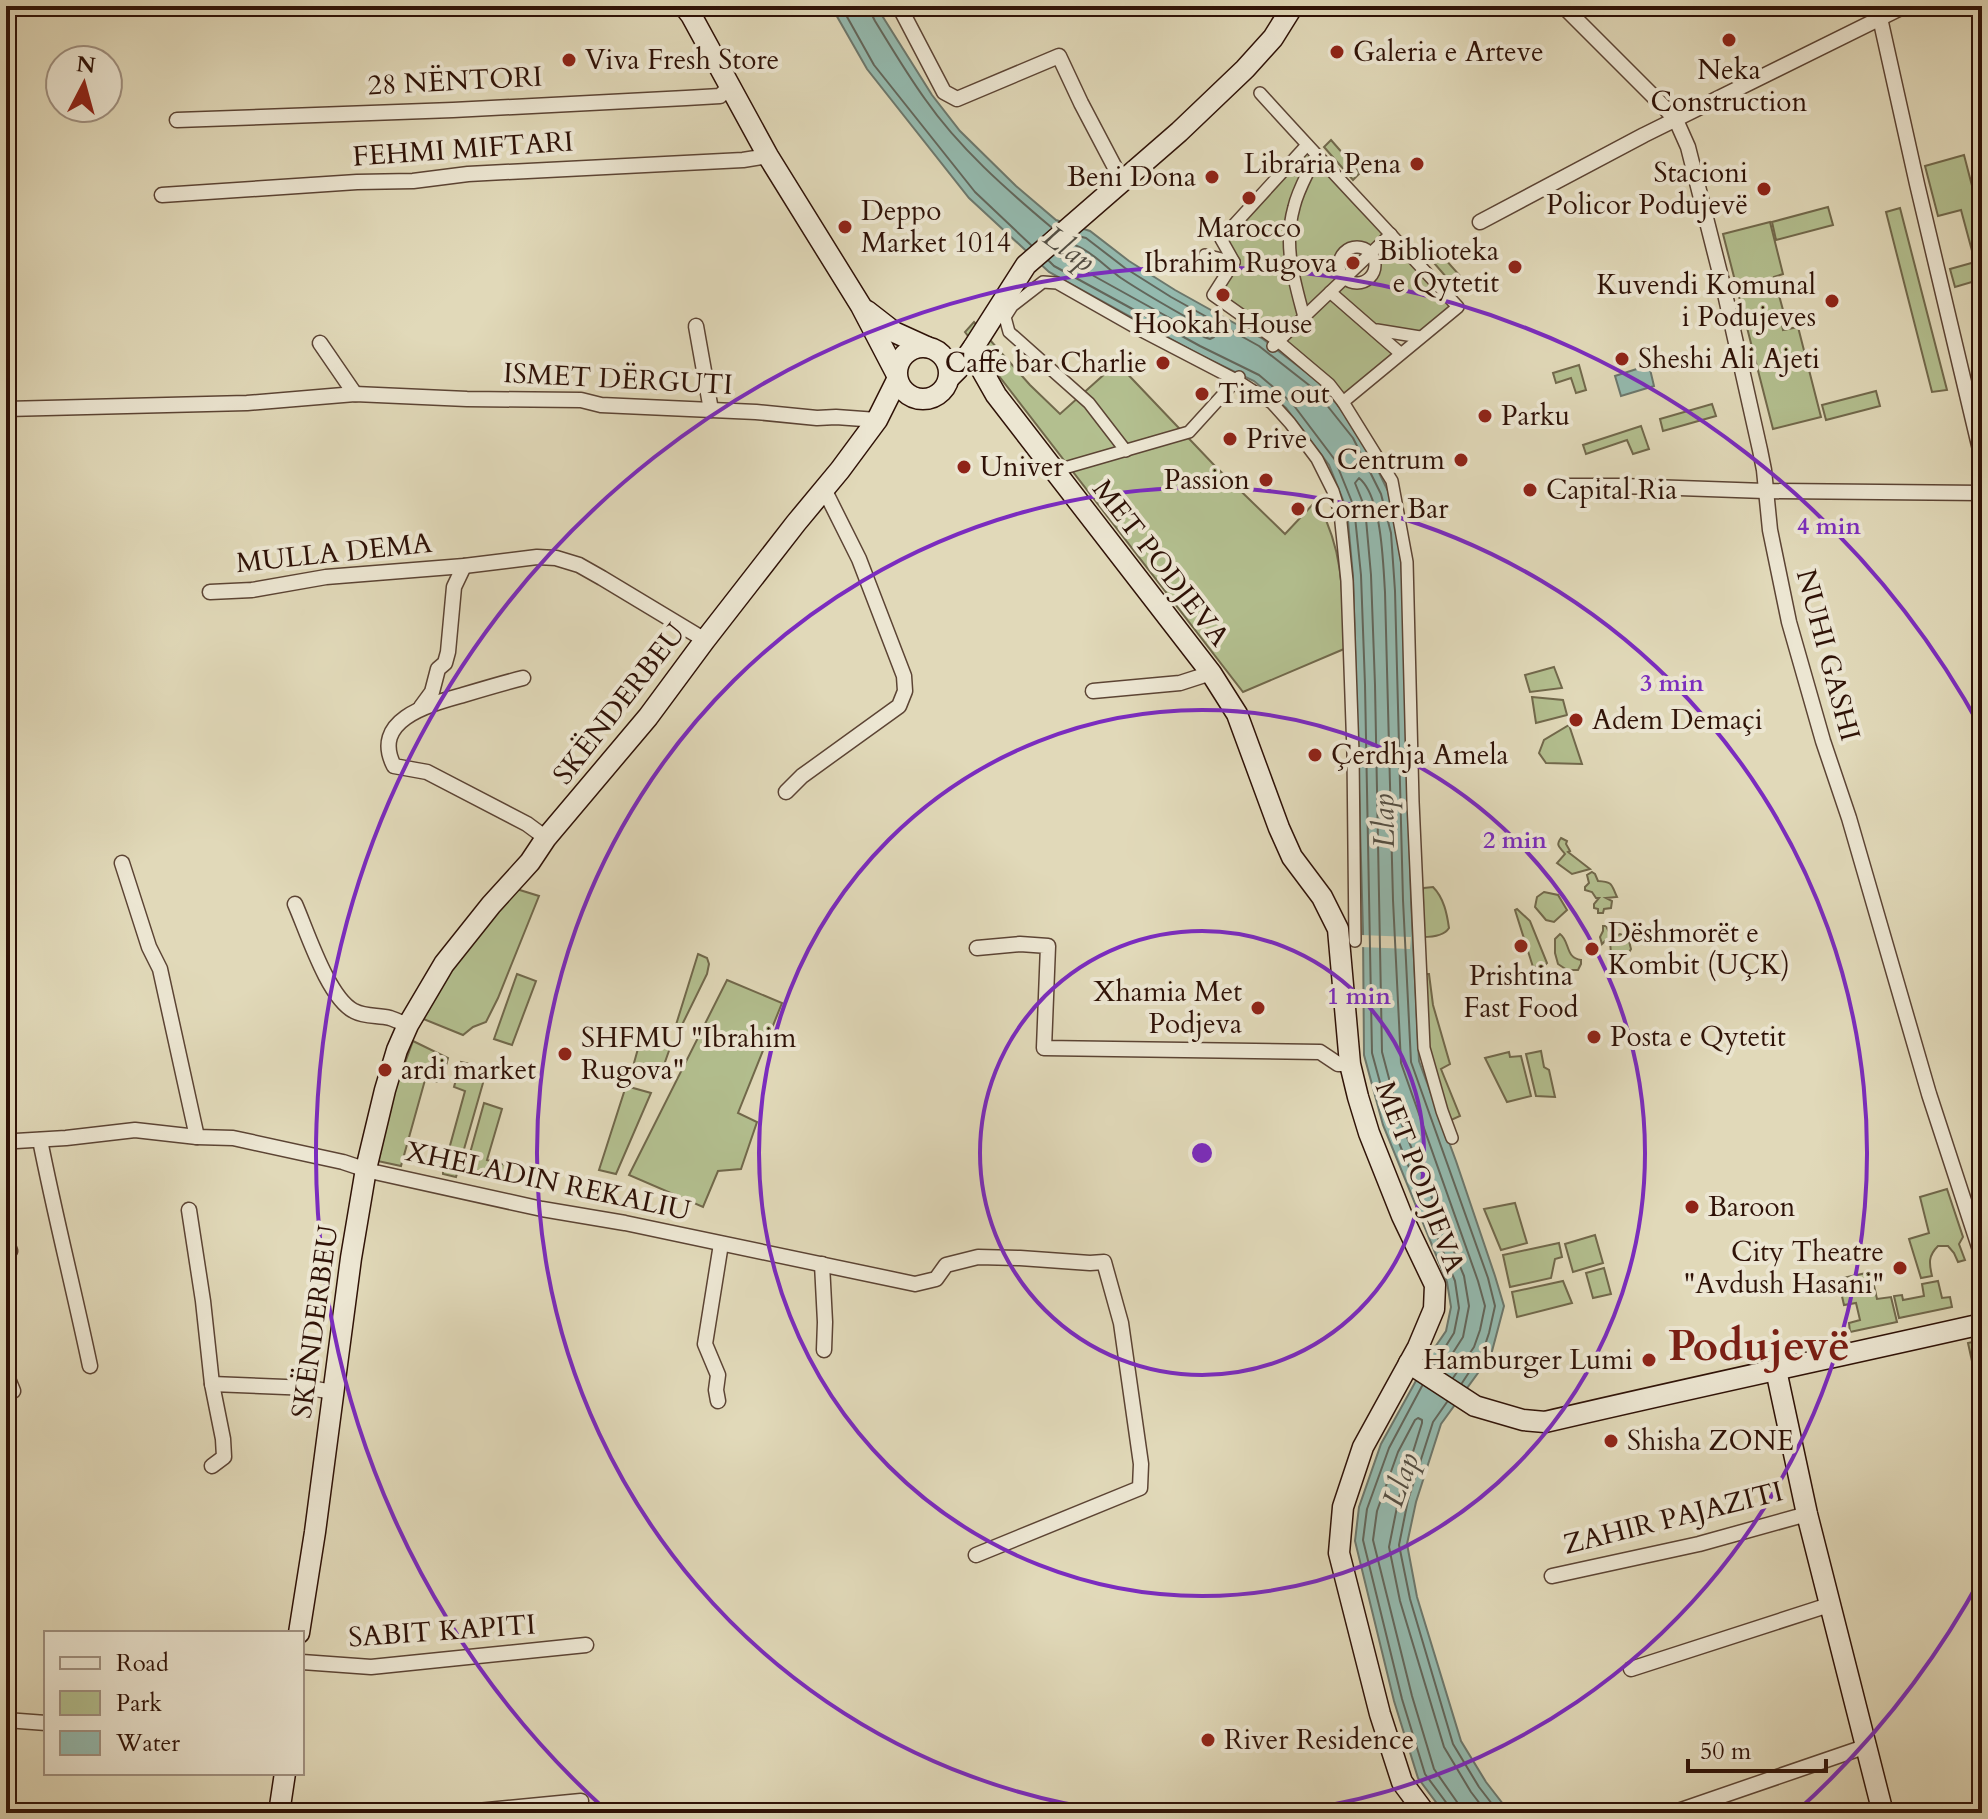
<svg xmlns="http://www.w3.org/2000/svg" width="1988" height="1819" font-family="Cardo,serif">
<style>
.green{fill:#b3bf8f;stroke:#71684b;stroke-width:2;fill-rule:evenodd}
.water{fill:#94baaf;stroke:#6c776c;stroke-width:2}
.pier{fill:#e1d9b9}
.lines{fill:none;stroke-linecap:round;stroke-linejoin:round}
.shore{stroke:#62665b;stroke-width:2}
.pedestrian-casing{stroke:#5c4434;stroke-width:14}
.minor-casing{stroke:#5c4434;stroke-width:17}
.secondary-casing{stroke:#2f1207;stroke-width:23}
.pedestrian{stroke:#ece6d2;stroke-width:11}
.minor{stroke:#ece6d2;stroke-width:14}
.secondary{stroke:#ece6d2;stroke-width:20}
.ring{fill:none;stroke:#7b2cbf;stroke-width:4}
.poi-dot{fill:#8f2418;stroke:#ece6d2;stroke-width:3}
.labels{text-anchor:middle;dominant-baseline:central;stroke-width:8;stroke-linejoin:round;paint-order:stroke}
.poi-label{font-size:28px;fill:#2f1207;stroke:#ece6d2;text-anchor:start}
.street-label{font-size:28px;fill:#2f1207;stroke:#ece6d2}
.water-label{font-size:30px;font-style:italic;fill:#524d42;stroke:#ece6d2}
.town-label{font-size:44px;font-weight:bold;fill:#7a1f14;stroke:#ece6d2}
.centre{fill:#7b2cbf;stroke:#ece6d2;stroke-width:4}
.ring-label{font-size:24px;text-anchor:middle;font-weight:bold;fill:#7b2cbf;stroke:#ece6d2;stroke-width:8;stroke-linejoin:round;paint-order:stroke}
</style>
<rect width="100%" height="100%" fill="#e1d9b9"/>
<filter id="stains"><feTurbulence type="fractalNoise" baseFrequency=".0025" numOctaves="4"/><feColorMatrix values="0 0 0 0 .2 0 0 0 0 .09 0 0 0 0 .02 0 0 0 .5 -.17"/></filter>
<radialGradient id="worn" r=".72"><stop offset=".6" stop-color="#630" stop-opacity="0"/><stop offset="1" stop-color="#630" stop-opacity=".3"/></radialGradient>
<g class="green">
<path d="M1331 140 1360 173 1353 180 1324 147Z"/>
<path d="M1307 145 1458 307 1420 337 1376 330 1390 344 1394 357 1343 402 1329 384 1213 295 1233 262 1221 239ZM1357 246C1400 256 1358 304 1341 274 1334 260 1344 248 1357 246Z"/>
<path d="M1964 155 1976 201 1982 200V279L1955 287 1950 269 1975 262 1961 210 1938 216 1925 166Z"/>
<path d="M1828 207 1833 225 1776 240 1772 222Z"/>
<path d="M1900 208 1947 390 1932 392 1886 212Z"/>
<path d="M1770 222 1783 274 1774 277 1783 310 1779 312 1783 330 1798 327 1821 417 1773 429 1723 234Z"/>
<path d="M1436 249 1462 278 1453 285 1428 256Z"/>
<path d="M974 322 1030 385 1060 414 1117 363 1215 466 1285 534 1316 501C1344 547 1343 597 1344 649L1243 692 965 332Z"/>
<path d="M1579 365 1586 390 1576 393 1571 378 1556 383 1553 373Z"/>
<path d="M1876 391 1880 406 1826 420 1822 405Z"/>
<path d="M1712 404 1716 416 1663 431 1660 419Z"/>
<path d="M1641 426 1649 449 1633 454 1627 440 1586 454 1583 445Z"/>
<path d="M1554 667 1562 688 1530 692 1525 675Z"/>
<path d="M1532 697 1563 700 1567 715 1536 723Z"/>
<path d="M1569 725 1582 764 1546 763 1539 753 1544 740Z"/>
<path d="M1561 838 1567 841 1566 844 1570 851 1568 852 1590 869 1572 874 1557 863 1565 854C1560 847 1555 846 1561 838Z"/>
<path d="M1592 872 1595 874 1598 881C1614 882 1611 885 1617 897L1606 898 1612 901 1611 908 1604 909 1603 913H1598V909L1594 908V904L1599 898H1596L1592 892 1585 890V887L1589 883 1587 875Z"/>
<path d="M510 887 539 896 498 998 486 1022 473 1027 463 1035 421 1018 454 962Z"/>
<path d="M1433 887C1444 898 1447 914 1449 928 1444 936 1431 937 1423 937L1421 892 1424 888Z"/>
<path d="M1544 892 1558 895 1567 910 1554 922 1546 920 1535 907 1537 897Z"/>
<path d="M1517 909 1530 921 1547 963 1544 966 1533 967 1515 910Z"/>
<path d="M1603 926H1606L1611 936 1614 937 1620 934 1628 937 1631 949 1628 954 1611 953 1610 942 1605 941 1602 944 1600 937 1603 931Z"/>
<path d="M1560 934C1570 941 1565 958 1581 960V964L1578 970H1567L1558 964 1555 953V939Z"/>
<path d="M698 954 707 958 709 964 707 974 679 1031 675 1028Z"/>
<path d="M517 974 536 981 512 1045 494 1039Z"/>
<path d="M1424 974H1429L1433 1005 1450 1064 1441 1069 1460 1116 1449 1121 1429 1060Z"/>
<path d="M727 980 782 1003 738 1113 757 1122 741 1169 718 1171 703 1207 629 1175Z"/>
<path d="M641 1038 671 1045 659 1079 632 1070Z"/>
<path d="M413 1041 448 1058 444 1073 442 1072 439 1082 425 1080 401 1166 373 1160 395 1090Z"/>
<path d="M1541 1051 1544 1067 1549 1070 1555 1097 1536 1096 1526 1054Z"/>
<path d="M1509 1052 1510 1057 1521 1056 1531 1096 1507 1102 1485 1058Z"/>
<path d="M461 1062C477 1065 480 1067 483 1083L456 1177 443 1174V1171L465 1091 454 1087Z"/>
<path d="M626 1086 651 1093 616 1174 599 1170Z"/>
<path d="M484 1103 502 1109 487 1160 510 1166 507 1181 465 1171Z"/>
<path d="M1947 1189 1963 1237 1959 1244 1965 1260 1958 1262 1954 1253 1948 1246H1938C1928 1256 1929 1263 1932 1276L1921 1278 1909 1239 1929 1233 1920 1197Z"/>
<path d="M1515 1203 1527 1243 1501 1250 1484 1209Z"/>
<path d="M1595 1235 1603 1263 1573 1272 1565 1244Z"/>
<path d="M1559 1243 1562 1257 1555 1259 1551 1278 1510 1287 1503 1255Z"/>
<path d="M1604 1268 1611 1294 1593 1298 1586 1273Z"/>
<path d="M1871 1272 1877 1299 1891 1297 1897 1322 1850 1332 1849 1323 1860 1320 1856 1303 1844 1305 1838 1279Z"/>
<path d="M1563 1281 1572 1303 1517 1317 1512 1292Z"/>
<path d="M1938 1281 1942 1298 1950 1297 1952 1307 1899 1318 1894 1296 1902 1295 1903 1300 1924 1296 1922 1284Z"/>
<path d="M1982 1340V1398H1980L1968 1343Z"/>
</g>
<g class="water">
<path d="M831 6H876L932 95 960 131 1016 186 1056 220 1090 231 1129 261 1175 290 1263 339 1320 383 1360 434 1388 491 1399 532 1403 591 1411 899 1419 1061 1456 1161 1495 1276 1504 1306 1491 1355 1441 1424 1416 1502 1407 1544 1417 1597 1461 1741 1486 1782 1510 1813H1444L1418 1778 1394 1701 1355 1541 1359 1507 1381 1444 1433 1350 1446 1331 1451 1307 1447 1282 1383 1125 1364 1055 1363 931 1353 576 1347 510 1329 465 1286 408 1254 381 1196 353 1049 272 969 198 867 69Z"/>
<path d="M1649 365 1654 386 1621 396 1615 376Z"/>
</g>
<path class="pier" d="M1361 935 1411 937 1410 949 1360 947Z"/>
<g class="lines">
<g class="shore">
<path d="M841 6 874 65 975 192 1031 245"/>
<path d="M869 6 870 11 875 21C891 47 907 74 925 99 959 148 1006 189 1051 227"/>
<path d="M1078 236 1086 238 1125 268 1171 297 1259 346 1314 389 1353 438 1381 494 1391 533 1395 591 1403 900 1411 1062 1488 1278 1495 1306 1489 1333 1483 1351 1462 1383"/>
<path d="M1056 255 1204 337 1210 339 1214 337 1213 332C1182 315 1151 298 1121 278 1104 266 1090 249 1069 243"/>
<path d="M1049 261 1054 266 1200 346 1259 375 1292 403 1335 460 1354 507 1361 575 1365 685 1372 1053 1391 1123 1455 1281 1459 1308 1454 1333 1434 1365"/>
<path d="M1442 1370 1463 1337 1469 1306 1464 1276 1400 1120 1382 1052 1375 685 1371 575 1365 508 1355 483 1359 478C1382 497 1383 563 1385 592L1393 900 1401 1063 1478 1281 1485 1306 1480 1330 1474 1347 1453 1378"/>
<path d="M1422 1386 1389 1448 1367 1509 1363 1540 1402 1699 1425 1774 1448 1805 1449 1813"/>
<path d="M1447 1402 1433 1422 1408 1500 1399 1545 1410 1599 1453 1744 1479 1787 1499 1813"/>
<path d="M1460 1813 1457 1802 1434 1769 1412 1696 1373 1540 1377 1511 1398 1452 1415 1420 1418 1418 1422 1420V1423L1399 1497 1389 1547 1400 1601 1444 1747 1471 1792 1487 1813"/>
</g>
<g class="pedestrian-casing">
<g id="pedestrian">
<path d="M1260 93C1325 165 1392 235 1458 307L1343 402"/>
<circle cx="1357" cy="265" r="18"/>
<path d="M1205 255 1234 262 1213 295 1278 341 1329 384 1343 402 1392 481 1407 562 1413 802 1424 1048 1442 1111 1452 1138"/>
<path d="M1234 262 1221 239 1307 145"/>
<path d="M1330 292 1400 353"/>
<path d="M1304 317 1391 234"/>
<path d="M1377 330 1420 337"/>
<path d="M1273 346 1304 317C1294 279 1283 246 1294 207 1298 189 1309 172 1316 155"/>
<path d="M1126 451 1089 403 1009 332 1005 317 1012 306 1043 282 1057 283 1138 329 1236 380 1272 403 1290 423 1317 459 1333 491 1340 513 1347 581 1353 753 1355 941"/>
<path d="M1054 471 1189 432 1239 377"/>
</g>
</g>
<g class="minor-casing">
<g id="minor">
<path d="M899 6 944 92 957 99 1059 56 1081 103 1122 181"/>
<path d="M1563 6 1663 106 1676 120 1688 147 1723 285 1760 450 1764 470 1770 530 1789 622 1823 741 1849 818 1929 1094 1982 1256"/>
<path d="M1880 18 1917 184 1982 458"/>
<path d="M177 120 453 110 686 98 720 96 730 86"/>
<path d="M162 195 357 182 413 181 468 174 743 160 768 156"/>
<path d="M1480 222 1644 135 1905 6"/>
<path d="M696 326 711 410"/>
<path d="M320 343 355 394"/>
<path d="M6 409 247 403 355 394 467 399 581 400 601 405 756 412 817 418 836 417 877 420"/>
<path d="M1557 486H1622L1765 491 1982 493"/>
<path d="M210 592 252 590 326 577 464 566 537 557 556 558 579 565 602 578 705 640"/>
<path d="M523 678C503 683 483 689 463 695 431 704 370 719 394 766L427 772 527 824 546 838"/>
<path d="M1093 691 1180 683 1211 673"/>
<path d="M421 707 432 692 438 669 445 663 448 652 454 587 464 566"/>
<path d="M786 792 802 776 899 706 905 691 904 676 859 559 825 491"/>
<path d="M122 863 149 947 160 969 197 1137"/>
<path d="M295 904C307 931 328 998 354 1011 365 1017 378 1015 390 1018 396 1020 402 1023 408 1025"/>
<path d="M977 948 1020 944 1048 946 1044 1048 1320 1052 1338 1064H1350"/>
<path d="M6 1140 16 1141 66 1138 135 1130 197 1137 233 1138 343 1162 370 1171 542 1209 625 1223 915 1284 936 1279 946 1265 978 1257 1020 1258 1090 1263 1104 1262 1121 1323 1141 1464 1140 1488 976 1555"/>
<path d="M40 1140C55 1216 74 1290 90 1366"/>
<path d="M189 1210 203 1301 212 1384 223 1439 224 1457 212 1466"/>
<path d="M6 1241 10 1251"/>
<path d="M822 1264 825 1322 824 1350"/>
<path d="M6 1374 13 1391"/>
<path d="M212 1384 310 1388 333 1392"/>
<path d="M718 1401 716 1390 718 1375 705 1344 721 1244"/>
<path d="M1552 1576 1699 1544 1807 1514"/>
<path d="M302 1662 371 1667 586 1645"/>
<path d="M1631 1669 1832 1604"/>
<path d="M6 1720 46 1723"/>
<path d="M457 1813 581 1801"/>
<path d="M1672 1813 1867 1746"/>
</g>
</g>
<g class="secondary-casing">
<g id="secondary">
<path d="M684 6 691 15 768 156 861 306 896 373"/>
<path d="M867 311 894 332 927 347"/>
<circle cx="923" cy="373" r="26"/>
<path d="M973 348 979 365 996 395 1211 673 1237 714 1279 828 1292 857 1322 897 1338 929 1350 1064 1358 1097 1369 1133 1402 1216 1435 1285 1434 1309 1418 1347 1363 1447 1343 1507 1339 1553 1380 1714 1402 1782 1425 1813"/>
<path d="M949 378 958 369 973 348 1026 265 1179 132 1245 69 1273 38 1293 6"/>
<path d="M1409 1363 1475 1406 1523 1420 1545 1422C1690 1388 1836 1357 1982 1324"/>
<path d="M1776 1370 1807 1514 1883 1813"/>
<path d="M299 1633 315 1532 351 1258 366 1169 385 1090 397 1050 408 1025 444 964 491 905 530 862 546 838 648 717 705 640 796 523 840 470 877 420 897 380"/>
<path d="M279 1813 285 1773"/>
</g>
</g>
<use href="#pedestrian" class="pedestrian"/>
<use href="#minor" class="minor"/>
<use href="#secondary" class="secondary"/>
</g>
<g class="ring">
<circle cx="1202" cy="1153" r="222"/>
<circle cx="1202" cy="1153" r="443"/>
<path d="M1115 1812A665 665 0 1 1 1289 1812"/>
<path d="M1982 1576A887 887 0 0 1 1796 1812M608 1812A887 887 0 1 1 1982 730"/>
</g>
<g class="poi-dot">
<circle cx="1729" cy="40" r="8"/>
<circle cx="1337" cy="52" r="8"/>
<circle cx="569" cy="60" r="8"/>
<circle cx="1417" cy="164" r="8"/>
<circle cx="1212" cy="177" r="8"/>
<circle cx="1764" cy="189" r="8"/>
<circle cx="1249" cy="198" r="8"/>
<circle cx="845" cy="227" r="8"/>
<circle cx="1353" cy="263" r="8"/>
<circle cx="1515" cy="267" r="8"/>
<circle cx="1223" cy="295" r="8"/>
<circle cx="1832" cy="301" r="8"/>
<circle cx="1622" cy="359" r="8"/>
<circle cx="1163" cy="363" r="8"/>
<circle cx="1202" cy="394" r="8"/>
<circle cx="1485" cy="416" r="8"/>
<circle cx="1230" cy="439" r="8"/>
<circle cx="1461" cy="460" r="8"/>
<circle cx="964" cy="467" r="8"/>
<circle cx="1266" cy="480" r="8"/>
<circle cx="1530" cy="490" r="8"/>
<circle cx="1298" cy="509" r="8"/>
<circle cx="1576" cy="720" r="8"/>
<circle cx="1315" cy="755" r="8"/>
<circle cx="1521" cy="946" r="8"/>
<circle cx="1592" cy="949" r="8"/>
<circle cx="1258" cy="1008" r="8"/>
<circle cx="1594" cy="1037" r="8"/>
<circle cx="565" cy="1054" r="8"/>
<circle cx="385" cy="1070" r="8"/>
<circle cx="1692" cy="1207" r="8"/>
<circle cx="1900" cy="1268" r="8"/>
<circle cx="1649" cy="1360" r="8"/>
<circle cx="1611" cy="1441" r="8"/>
<circle cx="1208" cy="1740" r="8"/>
</g>
<g class="labels">
<g class="poi-label">
<text x="1353" y="52">Galeria e Arteve</text>
<text x="585" y="60">Viva Fresh Store</text>
<text x="1729" y="70" text-anchor="middle">Neka<tspan x="1729" dy="32">Construction</tspan></text>
<text x="1401" y="164" text-anchor="end">Libraria Pena</text>
<text x="1748" y="173" text-anchor="end">Stacioni<tspan x="1748" dy="32">Policor Podujevë</tspan></text>
<text x="1196" y="177" text-anchor="end">Beni Dona</text>
<text x="861" y="211">Deppo<tspan x="861" dy="32">Market 1014</tspan></text>
<text x="1249" y="228" text-anchor="middle">Marocco</text>
<text x="1499" y="251" text-anchor="end">Biblioteka<tspan x="1499" dy="32">e Qytetit</tspan></text>
<text x="1337" y="263" text-anchor="end">Ibrahim Rugova</text>
<text x="1816" y="285" text-anchor="end">Kuvendi Komunal<tspan x="1816" dy="32">i Podujeves</tspan></text>
<text x="1223" y="324" text-anchor="middle">Hookah House</text>
<text x="1638" y="359">Sheshi Ali Ajeti</text>
<text x="1147" y="363" text-anchor="end">Caffe bar Charlie</text>
<text x="1218" y="394">Time out</text>
<text x="1501" y="416">Parku</text>
<text x="1246" y="439">Prive</text>
<text x="1445" y="460" text-anchor="end">Centrum</text>
<text x="980" y="467">Univer</text>
<text x="1250" y="480" text-anchor="end">Passion</text>
<text x="1546" y="490">Capital Ria</text>
<text x="1314" y="509">Corner Bar</text>
<text x="1592" y="720">Adem Demaçi</text>
<text x="1331" y="755">Çerdhja Amela</text>
<text x="1608" y="933">Dëshmorët e<tspan x="1608" dy="32">Kombit (UÇK)</tspan></text>
<text x="1521" y="976" text-anchor="middle">Prishtina<tspan x="1521" dy="32">Fast Food</tspan></text>
<text x="1242" y="992" text-anchor="end">Xhamia Met<tspan x="1242" dy="32">Podjeva</tspan></text>
<text x="1610" y="1037">Posta e Qytetit</text>
<text x="581" y="1038">SHFMU "Ibrahim<tspan x="581" dy="32">Rugova"</tspan></text>
<text x="401" y="1070">ardi market</text>
<text x="1708" y="1207">Baroon</text>
<text x="1884" y="1252" text-anchor="end">City Theatre<tspan x="1884" dy="32">"Avdush Hasani"</tspan></text>
<text x="1633" y="1360" text-anchor="end">Hamburger Lumi</text>
<text x="1627" y="1441">Shisha ZONE</text>
<text x="1224" y="1740">River Residence</text>
</g>
<g class="street-label">
<text transform="translate(455 81) rotate(-3)">28 NËNTORI</text>
<text transform="translate(463 149) rotate(-4)">FEHMI MIFTARI</text>
<text transform="translate(618 379) rotate(3)">ISMET DËRGUTI</text>
<text transform="translate(334 553) rotate(-6)">MULLA DEMA</text>
<text transform="translate(1161 563) rotate(52)">MET PODJEVA</text>
<text transform="translate(1828 655) rotate(75)">NUHI GASHI</text>
<text transform="translate(619 704) rotate(-52)">SKËNDERBEU</text>
<text transform="translate(1420 1177) rotate(69)">MET PODJEVA</text>
<text transform="translate(548 1181) rotate(12)">XHELADIN REKALIU</text>
<text transform="translate(315 1322) rotate(-82)">SKËNDERBEU</text>
<text transform="translate(1673 1518) rotate(-14)">ZAHIR PAJAZITI</text>
<text transform="translate(442 1631) rotate(-4)">SABIT KAPITI</text>
</g>
<g class="water-label">
<text transform="translate(1069 249) rotate(36)">Llap</text>
<text transform="translate(1384 821) rotate(-91)">Llap</text>
<text transform="translate(1401 1480) rotate(-71)">Llap</text>
</g>
<g class="town-label">
<text x="1759" y="1346">Podujevë</text>
</g>
</g>
<circle cx="1202" cy="1153" r="12" class="centre"/>
<g class="ring-label">
<text x="1829" y="534">4 min</text>
<text x="1672" y="691">3 min</text>
<text x="1515" y="848">2 min</text>
<text x="1359" y="1004">1 min</text>
</g>
<rect width="1988" height="1819" fill="none" stroke="#e1d9b9" stroke-width="32"/>
<rect x="8" y="8" width="1972" height="1803" fill="none" stroke="#2f1207" stroke-width="4"/>
<rect x="16" y="16" width="1956" height="1787" fill="none" stroke="#2f1207" stroke-width="2"/>
<rect x="44" y="1631" width="260" height="144" fill="#ece6d2" stroke="#a09181" stroke-width="2"/>
<rect x="60" y="1657" width="40" height="12" fill="#ece6d2" stroke="#a09181" stroke-width="2"/>
<text x="116" y="1671" font-size="24" fill="#2f1207">Road</text>
<rect x="60" y="1691" width="40" height="24" fill="#b3bf8f" stroke="#a09181" stroke-width="2"/>
<text x="116" y="1711" font-size="24" fill="#2f1207">Park</text>
<rect x="60" y="1731" width="40" height="24" fill="#94baaf" stroke="#a09181" stroke-width="2"/>
<text x="116" y="1751" font-size="24" fill="#2f1207">Water</text>
<g transform="translate(84 84) rotate(6)"><circle r="38" fill="#ece6d2" stroke="#a09181" stroke-width="2"/>
<path d="M0-6L14 30L0 20L-14 30Z" fill="#8f2418"/>
<text y="-12" font-size="22" font-weight="bold" text-anchor="middle" fill="#2f1207">N</text>
</g>
<path d="M1688 1759v12h138v-12" fill="none" stroke="#2f1207" stroke-width="4"/>
<text x="1700" y="1759" font-size="24" fill="#2f1207" stroke="#ece6d2" stroke-width="6" paint-order="stroke">50 m</text>
<rect width="100%" height="100%" filter="url(#stains)"/>
<rect width="100%" height="100%" fill="url(#worn)"/>
</svg>
